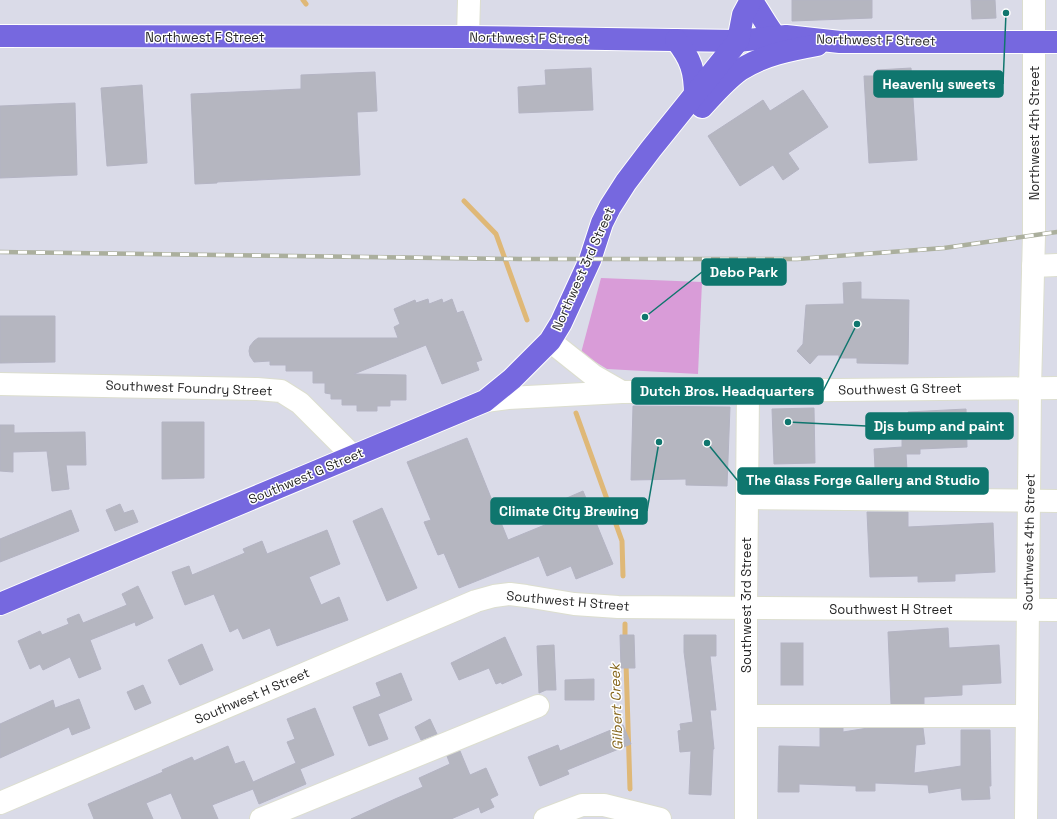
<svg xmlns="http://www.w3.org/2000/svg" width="1057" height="819" font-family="'Space Grotesk',sans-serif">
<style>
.park{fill:#d99cd8}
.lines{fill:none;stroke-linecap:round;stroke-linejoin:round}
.stream{stroke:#dfb877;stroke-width:5}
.building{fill:#b5b6c0;stroke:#b4b4c3}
.minor-casing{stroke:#dcdecf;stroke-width:24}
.major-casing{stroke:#fff;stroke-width:24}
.minor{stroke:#fff;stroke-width:22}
.major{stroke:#7668df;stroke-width:22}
.rail-casing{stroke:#abaf9d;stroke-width:4.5}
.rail{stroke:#fff;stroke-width:3;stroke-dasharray:9;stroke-linecap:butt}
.labels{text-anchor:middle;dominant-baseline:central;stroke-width:3;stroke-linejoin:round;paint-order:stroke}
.street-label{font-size:13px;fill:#272727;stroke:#fff}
.water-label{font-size:14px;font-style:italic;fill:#86661c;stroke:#fff}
.leader{fill:none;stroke:#0f766e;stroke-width:1.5}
.callout-dot{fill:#0f766e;stroke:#fff;stroke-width:1.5}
.callout{fill:#0f766e;stroke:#0f766e;stroke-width:1.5}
.callout-label{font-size:14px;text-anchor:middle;font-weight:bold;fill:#fff}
</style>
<rect width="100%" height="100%" fill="#dadbe8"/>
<path class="park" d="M601 278 702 282 698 374 607 369 581 353Z"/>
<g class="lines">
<g class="stream">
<path d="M303 0 306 4"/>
<path d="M464 201 496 234 527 320"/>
<path d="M576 413 622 541 623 576"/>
<path d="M625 624V641"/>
<path d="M626 663 630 789"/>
</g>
</g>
<g class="building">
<path d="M792 0H872V18L792 21Z"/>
<path d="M971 0H995L996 18 972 19Z"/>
<path d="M591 68 593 110 519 113 518 87 546 85 545 70Z"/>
<path d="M911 68 917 160 869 163 864 76H878L877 70Z"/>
<path d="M375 72 377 111 357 112 360 175 217 182V183L195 184 191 94 301 89V75Z"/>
<path d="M142 85 147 163 107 166 101 88Z"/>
<path d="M803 90 828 127 788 153 799 169 783 180 773 165 740 186 708 136 763 100 770 111Z"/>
<path d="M75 103 77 175 0 178V106Z"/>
<path d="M861 282V299L909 300 908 364 857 363V358H839V355H818L810 364 797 351 803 344 806 305 844 304 843 283Z"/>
<path d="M428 299 429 304 442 299 443 303 452 299 457 313 463 311 482 360 476 362 479 370 442 384 426 345 354 374 406 375V400H390V406H377V411H357V405H342V399H331V394L325 393V383H313V371H286V365H270V361L254 362 250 356 249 351 250 346 254 341 258 338H398L394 327 400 324 394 309 415 300 416 303Z"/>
<path d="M0 316H55V362L0 363Z"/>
<path d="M633 406 730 407 727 486 686 485V479L631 480Z"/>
<path d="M814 408 815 463 774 464 772 409Z"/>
<path d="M966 409 967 447 920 449V454H906L908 487H876L874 449 902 447V436L909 435 908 412Z"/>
<path d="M162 422H204V478L162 479Z"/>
<path d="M0 425H14V433L85 432 86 465H66L69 489 52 491 47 451 13 452V472L0 471Z"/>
<path d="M467 438 508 540 552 522 546 507 583 491 613 564 576 579 571 566 547 576 539 556 459 588 444 553 438 555 424 522 431 520 407 462Z"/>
<path d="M120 504 124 513 133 510 138 522 115 531 106 510Z"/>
<path d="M382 508 417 588 387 601 353 521Z"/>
<path d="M71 510 79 531 0 562V539Z"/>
<path d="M867 512H908V527L993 523 995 572 955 574V581L918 582V576L870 577Z"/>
<path d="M327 530 340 564 309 577 321 605 339 597 348 620 277 646 270 628 243 639 238 628 230 632 214 594 185 605 172 572 189 566 192 575 245 553 243 549 262 541 267 554Z"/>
<path d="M138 586 153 618 136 626 135 622 90 640 101 669 79 678 70 657 43 670 40 664 30 669 18 641 40 631 42 635 69 624 67 619 79 614 83 623 127 605 122 594Z"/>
<path d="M948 628 949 648 999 645 1001 683 962 685V695L924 697V704H891L888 632Z"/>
<path d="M620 635H634L635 668H621Z"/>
<path d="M684 635H716V656H710L716 710H710L714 749H713L711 795 689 794 691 751 680 752 678 731 681 730 680 724 693 722 684 652Z"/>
<path d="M505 637 522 675 502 684 501 682 496 684 489 668 459 680 451 663Z"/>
<rect x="781" y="643" width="22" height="42"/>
<path d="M202 644 213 670 180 685 168 660Z"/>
<path d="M554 645 556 690H546L539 693 537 646Z"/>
<path d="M401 673 412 700 378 714 388 739 369 746 353 707 381 696 376 683Z"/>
<path d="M594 679V700H565V680Z"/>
<path d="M143 685 151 703 135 710 127 692Z"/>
<path d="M79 699 90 728 72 735 69 727 0 758V724L53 700 55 708Z"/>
<path d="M315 708 334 755 300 769 306 784 259 804 253 789 212 805 218 819H182L171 793 146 803 153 819H94L88 804 163 772 162 770 192 757 194 761 228 746 235 764 244 761 253 782 296 763 287 742 295 739 287 719Z"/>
<path d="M430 719 437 734 421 740 415 727Z"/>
<path d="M623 725 631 744 567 770 569 774 540 786 528 757 558 745 560 751Z"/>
<path d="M820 728H843V732L868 728H923L925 744 916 745 914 773 961 766V730H990L991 786H989L990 799 962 800 961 788 929 793 928 785 875 783V791H856V786L799 784V792H778L779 746 820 747Z"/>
<path d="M460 751 470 775 486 768 498 795 490 799 494 807 481 813 479 807 451 819H351L395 799 423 787 419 778 450 764 447 756Z"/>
</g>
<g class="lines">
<g class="minor-casing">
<g id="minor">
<path d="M468 37 469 0"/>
<path d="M1033 266 1057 265"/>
<path d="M550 341 594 376 622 392"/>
<path d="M0 384 257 389 281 391 300 403 353 456"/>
<path d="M485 401 508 398 622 392 1057 388"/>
<path d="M747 498 1057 501"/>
<path d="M746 716H1027"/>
<path d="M0 803 476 601 494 596 510 594 526 596 574 604 618 607 1057 610"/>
<path d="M261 819 538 706"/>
<path d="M545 819 582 805H604L660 819"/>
<path d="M746 819V608L748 391"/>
<path d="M1026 819 1030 388 1034 235V0"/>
</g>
</g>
<g class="major-casing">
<g id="major">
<path d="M751 0C760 12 766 25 775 36"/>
<path d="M0 36 468 37 738 41 786 36 840 42H1057"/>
<path d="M676 40C691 59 695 71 695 96"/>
<path d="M702 107C714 94 726 80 740 70 763 55 790 50 817 45"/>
<path d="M0 604 485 401 512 379 550 341 561 323 590 260 602 223 610 207 626 182 651 149 738 41 743 15 751 0"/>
</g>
</g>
<use href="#minor" class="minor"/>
<use href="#major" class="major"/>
<g class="rail-casing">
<path id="rail" d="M0 252 519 259H797L944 248 1057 232"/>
</g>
<use href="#rail" class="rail"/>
</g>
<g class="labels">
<g class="street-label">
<text x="205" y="37">Northwest F Street</text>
<text transform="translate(529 38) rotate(1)">Northwest F Street</text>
<text transform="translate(876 40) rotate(1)">Northwest F Street</text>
<text transform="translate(1034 133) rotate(-90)">Northwest 4th Street</text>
<text transform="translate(583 269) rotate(-66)">Northwest 3rd Street</text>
<text transform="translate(189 388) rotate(2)">Southwest Foundry Street</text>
<text transform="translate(900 389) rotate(-1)">Southwest G Street</text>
<text transform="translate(306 476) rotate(-23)">Southwest G Street</text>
<text transform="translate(1029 542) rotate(-89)">Southwest 4th Street</text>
<text transform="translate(568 601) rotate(5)">Southwest H Street</text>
<text transform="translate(746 605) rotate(-90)">Southwest 3rd Street</text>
<text x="891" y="609">Southwest H Street</text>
<text transform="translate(252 696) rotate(-23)">Southwest H Street</text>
</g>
<g class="water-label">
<text transform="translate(616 707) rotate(-92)">Gilbert Creek</text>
</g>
</g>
<path class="leader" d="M1006 13L1003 84M645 317L702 272M857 324L823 391M788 422L866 426M707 443L738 481M659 442L647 511"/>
<g class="callout-dot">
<circle cx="1006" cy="13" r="4"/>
<circle cx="645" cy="317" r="4"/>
<circle cx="857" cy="324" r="4"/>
<circle cx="788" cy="422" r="4"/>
<circle cx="707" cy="443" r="4"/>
<circle cx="659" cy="442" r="4"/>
</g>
<g class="callout">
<rect x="874" y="71" width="129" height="26" rx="4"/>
<rect x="702" y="259" width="84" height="26" rx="4"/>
<rect x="632" y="378" width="191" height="26" rx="4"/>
<rect x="866" y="413" width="147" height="26" rx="4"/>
<rect x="738" y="468" width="250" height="26" rx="4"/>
<rect x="491" y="498" width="156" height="26" rx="4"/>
</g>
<g class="callout-label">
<text x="939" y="89">Heavenly sweets</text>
<text x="744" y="277">Debo Park</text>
<text x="727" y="396">Dutch Bros. Headquarters</text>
<text x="939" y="431">Djs bump and paint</text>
<text x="863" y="485">The Glass Forge Gallery and Studio</text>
<text x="569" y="516">Climate City Brewing</text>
</g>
</svg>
